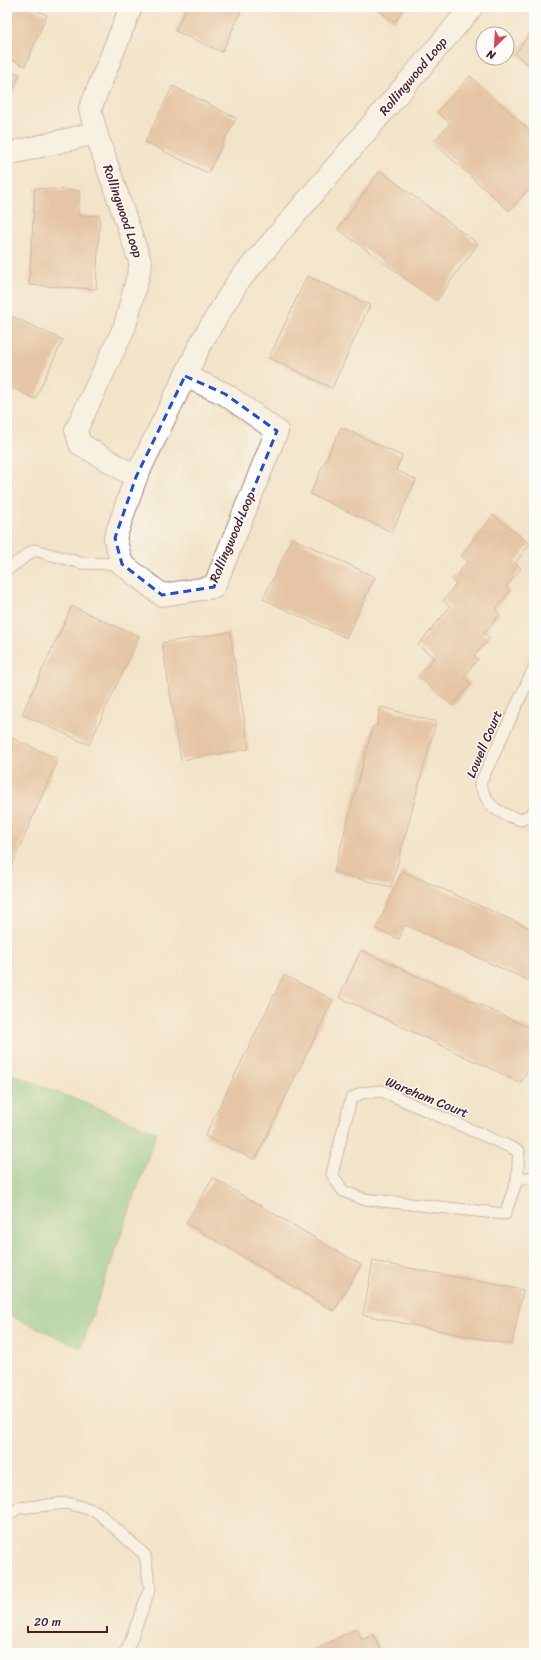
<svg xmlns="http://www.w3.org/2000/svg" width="541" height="1660" font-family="Sriracha,sans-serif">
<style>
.green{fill:#7bc785;stroke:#627358}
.building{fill:#d6a17b}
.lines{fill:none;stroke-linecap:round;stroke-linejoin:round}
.lane-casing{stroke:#9e827a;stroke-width:13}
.street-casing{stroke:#9e827a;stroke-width:24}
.lane{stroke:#fff;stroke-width:11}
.street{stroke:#fff;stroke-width:22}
.marked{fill:none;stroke:#1d4ed8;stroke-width:3;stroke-dasharray:8 5;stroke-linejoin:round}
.labels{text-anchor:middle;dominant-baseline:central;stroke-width:3;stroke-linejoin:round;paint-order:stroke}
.street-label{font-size:13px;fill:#4a1f2b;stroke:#fdfcf7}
</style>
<rect width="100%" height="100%" fill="#fdfcf7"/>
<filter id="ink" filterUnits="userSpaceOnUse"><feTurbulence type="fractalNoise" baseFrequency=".025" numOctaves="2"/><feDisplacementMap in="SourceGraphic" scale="8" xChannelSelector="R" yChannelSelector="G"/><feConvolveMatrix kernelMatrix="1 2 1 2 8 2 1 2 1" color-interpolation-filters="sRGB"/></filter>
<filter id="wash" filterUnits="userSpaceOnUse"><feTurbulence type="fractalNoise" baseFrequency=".012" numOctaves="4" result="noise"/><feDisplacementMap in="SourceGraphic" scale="16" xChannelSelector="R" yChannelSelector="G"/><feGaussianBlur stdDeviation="0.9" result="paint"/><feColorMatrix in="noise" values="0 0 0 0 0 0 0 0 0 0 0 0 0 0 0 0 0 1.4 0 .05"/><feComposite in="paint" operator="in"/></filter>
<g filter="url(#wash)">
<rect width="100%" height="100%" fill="#f2e4c8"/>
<path class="green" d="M7 1072 157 1132 81 1348 7 1314Z"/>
<g id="blocks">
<g class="building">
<path d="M7 7H29L47 15 25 66 7 58Z"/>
<path d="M187 7H243L222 52 175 31Z"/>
<path d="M374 7H405L395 22Z"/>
<path d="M534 28V69L515 54Z"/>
<path d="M7 69 20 74 7 106Z"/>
<path d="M470 76 534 134V183L509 211 433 142 450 123 437 112Z"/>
<path d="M173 86 236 118 208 173 145 142Z"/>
<path d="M380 171 478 244 436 301 338 229Z"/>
<path d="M35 188 80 191 78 215 100 216 96 289 29 285Z"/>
<path d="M307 276 370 305 332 388 269 358Z"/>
<path d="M7 314 63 340 35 399 7 386Z"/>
<path d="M341 427 402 456 396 470 416 480 392 532 310 494Z"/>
<path d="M7 475 12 484 7 486Z"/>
<path d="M493 515 530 544 515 563 521 568 506 588 510 591 495 610 500 614 484 633 490 638 474 656 478 659 464 677 471 684 452 706 418 676 434 658 418 645 450 607 443 601 456 584 452 580 468 561 461 556Z"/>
<path d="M292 538 375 577 346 638 263 599Z"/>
<path d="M72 606 139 637 89 745 22 714Z"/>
<path d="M230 632 249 749 181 760 162 643Z"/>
<path d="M381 707 436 722 391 887 334 872 373 726 376 727Z"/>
<path d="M7 736 58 759 7 876Z"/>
<path d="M402 871 534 930V983L405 925 399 939 376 929Z"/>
<path d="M361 950 534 1030V1054L521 1083 339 997Z"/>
<path d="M284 975 333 1000 255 1160 205 1136Z"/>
<path d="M213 1178 361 1265 334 1311 186 1223Z"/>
<path d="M373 1261 523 1290 512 1345 363 1315Z"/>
<path d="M534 1316V1326L530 1319Z"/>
<path d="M356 1629 362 1640 373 1634 382 1653H308Z"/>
</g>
</g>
</g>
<g filter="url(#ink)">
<use href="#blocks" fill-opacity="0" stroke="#9e827a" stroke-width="1"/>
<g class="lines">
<g class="lane-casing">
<g id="lane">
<path d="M7 570 34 550 81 563 122 564"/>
<path d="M534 668 480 784C488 808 498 813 521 820L530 815 534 810"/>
<path d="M382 1091 519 1151 517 1180 505 1214 363 1199 343 1191 332 1174 351 1099 361 1093Z"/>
<path d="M517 1180 534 1177"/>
<path d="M7 1515 19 1508 67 1503 96 1511 145 1555 150 1588 128 1648 124 1653"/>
</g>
</g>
<g class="street-casing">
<g id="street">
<path d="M131 7 90 109 96 133 141 264 125 326 76 430 80 444 136 477"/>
<path d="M7 154 96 133"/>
<path d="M185 376 225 394 277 431 214 587 162 595 122 564 115 538 136 477 202 341 237 283 472 7"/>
</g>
</g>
<use href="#lane" class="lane"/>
<use href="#street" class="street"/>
</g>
</g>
<path d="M0 0H541V1660H0ZM185 376 225 394 277 431 214 587 162 595 122 564 115 538 136 477Z" fill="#f2e4c8" fill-opacity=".55" fill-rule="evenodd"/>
<path class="marked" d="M185 376 225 394 277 431 214 587 162 595 122 564 115 538 136 477Z"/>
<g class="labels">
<g class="street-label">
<text transform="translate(413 76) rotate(-50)">Rollingwood Loop</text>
<text transform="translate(123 211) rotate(71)">Rollingwood Loop</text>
<text transform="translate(232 537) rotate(-67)">Rollingwood Loop</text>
<text transform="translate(484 744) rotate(-67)">Lowell Court</text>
<text transform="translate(427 1097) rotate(22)">Wareham Court</text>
</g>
</g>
<rect width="541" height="1660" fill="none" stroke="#fdfcf7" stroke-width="24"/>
<g transform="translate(495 46) rotate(205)"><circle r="19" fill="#fdfcf7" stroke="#b5a4a5"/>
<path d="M0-3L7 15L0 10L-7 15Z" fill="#d1495b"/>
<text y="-6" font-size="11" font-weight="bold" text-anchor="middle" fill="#4a1f2b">N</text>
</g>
<path d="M28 1626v6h79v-6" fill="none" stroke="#4a1f2b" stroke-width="2"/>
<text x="34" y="1626" font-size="12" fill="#4a1f2b" stroke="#fdfcf7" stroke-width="3" paint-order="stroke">20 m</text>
</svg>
